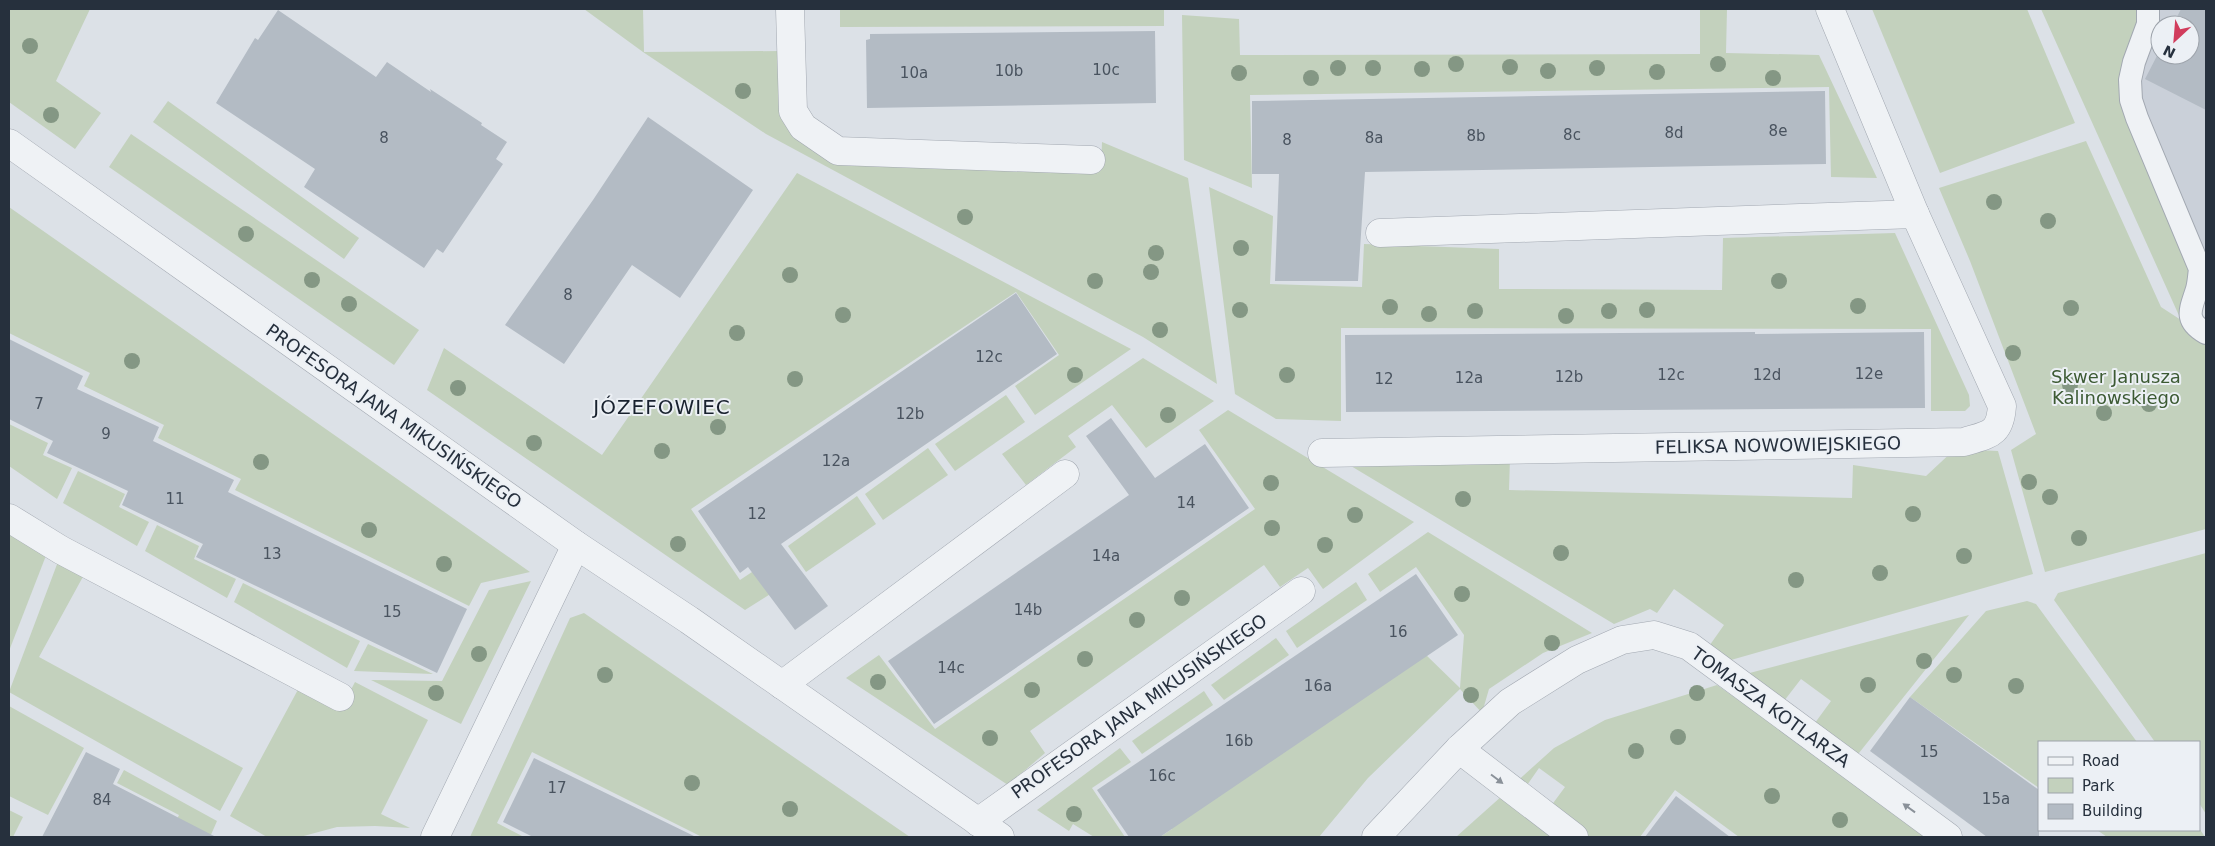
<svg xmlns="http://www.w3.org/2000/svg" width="2215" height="846" font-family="'DejaVu Sans',sans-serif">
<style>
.built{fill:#cad0d9;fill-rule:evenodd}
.green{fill:#c3d1bd}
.building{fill:#b3bbc4}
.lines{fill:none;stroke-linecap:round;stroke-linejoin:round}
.service-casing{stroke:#a2a8b1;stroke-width:24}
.minor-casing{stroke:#a2a8b1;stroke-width:29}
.service{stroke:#eff2f5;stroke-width:22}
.minor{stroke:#eff2f5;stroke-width:28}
.tree{fill:#849784}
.oneway{fill:#8a9199}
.labels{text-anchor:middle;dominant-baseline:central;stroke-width:4;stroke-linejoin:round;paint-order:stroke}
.number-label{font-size:15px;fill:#49535f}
.park-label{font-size:18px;fill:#3c5a33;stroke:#ecf0f5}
.street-label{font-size:18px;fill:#26303d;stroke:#ecf0f5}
.quarter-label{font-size:20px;letter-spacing:1px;fill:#18212e;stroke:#ecf0f5}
</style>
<rect width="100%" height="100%" fill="#dce1e7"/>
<path class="built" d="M2154 9H2206V265L2137 95ZM2160 25H2190V55H2160Z"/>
<g class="green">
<path d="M9 9H90L56 81 101 113 75 149 9 102Z"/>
<path d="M584 9H643L644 52 779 51 783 110 835 158 1101 169 1102 142 1188 178 1217 384 1143 337 766 134 643 52Z"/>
<path d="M840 9H1164V26L840 27Z"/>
<path d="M1700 9H1727L1726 53 1819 55 1877 178 1831 177 1829 87 1250 95 1252 188 1184 160 1182 15 1239 19 1240 55 1700 54Z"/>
<path d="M1872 9H2027L2075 123 1940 173Z"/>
<path d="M2041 9H2139V26L2124 68 2193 267 2206 339V529L2045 572 2011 450 2036 434 1970 261 1939 188 2086 141 2161 307 2181 320Z"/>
<path d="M168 101 359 238 344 259 153 122Z"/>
<path d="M131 134 419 330 394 365 109 167Z"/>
<path d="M797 173 1131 349 1035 415 1015 386 1059 355 1016 292 691 509 740 580 779 554 796 578 745 610 427 390 444 348 602 455Z"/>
<path d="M1209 187 1273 216 1270 284 1362 287 1364 244 1499 249V289L1722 290 1723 238 1895 233 1969 395 1970 406 1965 411H1931V329L1341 328V421L1276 419 1235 394Z"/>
<path d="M9 207 530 572 481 583 469 606 235 490 241 479 158 438 164 425 84 386 90 373 9 333Z"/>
<path d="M1143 358 1214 401 1146 448 1112 405 1068 436 1076 447 1026 485 1002 454Z"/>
<path d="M1006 395 1025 422 955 471 935 444Z"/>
<path d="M1228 410 1414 522 1323 589 1308 568 1280 587 1264 565 1030 731 1045 753 1008 785 846 678 879 655 935 729 1255 509 1199 430Z"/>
<path d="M9 424 48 443 43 455 72 468 57 499 9 466Z"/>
<path d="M928 448 948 475 883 520 865 494Z"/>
<path d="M1955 449 1998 451 2033 574 1724 662 1707 649 1724 625 1674 589 1657 613 1650 609 1614 624 1341 460 1510 458 1509 490 1852 498 1853 465 1926 476Z"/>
<path d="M78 471 125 494 119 507 149 522 137 546 63 503Z"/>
<path d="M857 496 876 524 806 572 788 546Z"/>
<path d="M157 525 199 546 194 559 236 579 227 598 145 551Z"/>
<path d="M9 529 47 553 9 651Z"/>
<path d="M1428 532 1592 633 1543 653 1489 689 1482 713 1460 689 1368 778 1319 837H1160L1172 829 1167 825 1424 653 1460 688 1464 635 1416 567 1380 592 1368 574Z"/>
<path d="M2206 553V814L2199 803V742H2155L2054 600 2058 593Z"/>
<path d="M59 559 85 573 39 657 243 768 220 811 9 692Z"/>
<path d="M531 581 461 724 371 680 442 681 489 590Z"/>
<path d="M1356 582 1367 600 1297 648 1286 631Z"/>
<path d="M243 583 360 641 347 668 234 602Z"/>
<path d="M2027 601 2036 604 2137 742H2039V788L1910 697 1986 611Z"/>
<path d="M584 613 910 837H702L532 752 497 823 524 837H470L570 618Z"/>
<path d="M1969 615 1855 758 1812 727 1831 701 1801 679 1784 701 1742 675Z"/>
<path d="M1276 638 1289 655 1224 700 1211 685Z"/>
<path d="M368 644 433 674 354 671Z"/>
<path d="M355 682 428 720 381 814 410 828 375 826 337 827 300 837H267L230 816 301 684 343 705Z"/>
<path d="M1717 685 1933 837H1739L1675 790 1640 837H1584L1548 810 1565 787 1539 768 1523 791 1514 784 1554 748 1605 720Z"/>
<path d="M1204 691 1213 705 1142 754 1132 741Z"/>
<path d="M9 706 84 748 48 815 9 796Z"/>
<path d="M1120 748 1131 762 1092 788 1125 837H1094L1073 824 1069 831 1037 810Z"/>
<path d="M124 770 217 821 210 837H168L179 815 117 783Z"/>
<path d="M1503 795 1560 837H1456Z"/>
<path d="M9 810 23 817 13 837H9Z"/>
<path d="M2199 828 2205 837H2107L2097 830H2199Z"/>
</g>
<g class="building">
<path d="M2181 9H2206V110L2145 79 2160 50V55H2190V25H2173Z"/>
<path d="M278 10 376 77 387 62 431 92 430 89 482 123 481 125 507 142 496 159 503 164 443 253 437 249 424 268 304 187 315 169 216 103 255 38 258 40Z"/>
<path d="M1155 31 1156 103 867 108 866 40 870 39V34Z"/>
<path d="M1825 91 1826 164 1365 172 1358 281H1275L1279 174H1252V101Z"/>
<path d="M648 117 753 190 680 298 632 265 564 364 505 325 593 200Z"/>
<path d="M1016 293 1057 354 781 544 828 606 795 630 748 567 740 573 698 511Z"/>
<path d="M1755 332V334L1924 332 1925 408 1346 412 1345 335Z"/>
<path d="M9 339 83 376 77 389 159 427 153 441 234 480 228 492 467 609 437 673 196 557 203 544 122 505 128 491 47 453 53 441 9 419Z"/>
<path d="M1111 418 1155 478 1205 444 1249 508 934 724 888 661 1129 495 1086 436Z"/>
<path d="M1416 574 1458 635 1160 837H1129L1097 790Z"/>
<path d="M1910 697 2039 790V837H1987L1870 751Z"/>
<path d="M86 752 120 769 113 784 216 837H42Z"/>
<path d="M534 758 696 837H533L503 822Z"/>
<path d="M1676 796 1730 837H1645Z"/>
</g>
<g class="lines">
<g class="service-casing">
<path id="service" d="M2148 9V24L2134 62 2130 80 2131 100 2137 118 2200 269C2199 275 2199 282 2197 289 2191 309 2183 320 2206 333"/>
</g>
<g class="minor-casing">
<g id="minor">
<path d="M790 9 793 111 803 127 838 151 1091 160"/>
<path d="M9 143 576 545 689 620 1000 837"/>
<path d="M1380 233 1915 214"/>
<path d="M1322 453 1964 442C1989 434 2000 435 2002 406L1915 214 1830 9"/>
<path d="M9 518 61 550 340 697"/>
<path d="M782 685 1065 474"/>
<path d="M1459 749 1574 837"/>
<path d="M978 822 1301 591"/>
<path d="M435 837 576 545"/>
<path d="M1376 837 1459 749 1510 702 1577 660 1622 640 1654 635 1689 646 1948 837"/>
</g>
</g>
<use href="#service" class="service"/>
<use href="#minor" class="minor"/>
</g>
<g class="tree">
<circle cx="30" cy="46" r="8"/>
<circle cx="1456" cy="64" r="8"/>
<circle cx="1718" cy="64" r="8"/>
<circle cx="1510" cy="67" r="8"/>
<circle cx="1338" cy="68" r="8"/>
<circle cx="1373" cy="68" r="8"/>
<circle cx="1597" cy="68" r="8"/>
<circle cx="1422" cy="69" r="8"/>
<circle cx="1548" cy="71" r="8"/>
<circle cx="1657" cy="72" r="8"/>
<circle cx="1239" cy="73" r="8"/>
<circle cx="1311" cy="78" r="8"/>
<circle cx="1773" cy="78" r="8"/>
<circle cx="743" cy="91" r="8"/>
<circle cx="51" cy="115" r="8"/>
<circle cx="1994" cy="202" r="8"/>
<circle cx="965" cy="217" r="8"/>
<circle cx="2048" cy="221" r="8"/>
<circle cx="246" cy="234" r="8"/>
<circle cx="1241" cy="248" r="8"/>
<circle cx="1156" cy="253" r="8"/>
<circle cx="1151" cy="272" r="8"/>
<circle cx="790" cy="275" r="8"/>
<circle cx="312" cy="280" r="8"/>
<circle cx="1095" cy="281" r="8"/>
<circle cx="1779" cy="281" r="8"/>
<circle cx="349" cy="304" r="8"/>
<circle cx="1858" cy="306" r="8"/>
<circle cx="1390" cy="307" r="8"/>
<circle cx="2071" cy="308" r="8"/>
<circle cx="1240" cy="310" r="8"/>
<circle cx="1647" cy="310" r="8"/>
<circle cx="1475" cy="311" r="8"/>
<circle cx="1609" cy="311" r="8"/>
<circle cx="1429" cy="314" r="8"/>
<circle cx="843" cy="315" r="8"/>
<circle cx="1566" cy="316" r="8"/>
<circle cx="1160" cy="330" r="8"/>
<circle cx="737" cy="333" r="8"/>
<circle cx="2013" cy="353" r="8"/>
<circle cx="132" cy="361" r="8"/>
<circle cx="1075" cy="375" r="8"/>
<circle cx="1287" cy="375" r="8"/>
<circle cx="795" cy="379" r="8"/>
<circle cx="2070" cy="385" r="8"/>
<circle cx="458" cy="388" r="8"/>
<circle cx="2149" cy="404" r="8"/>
<circle cx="2104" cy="413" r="8"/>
<circle cx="1168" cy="415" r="8"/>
<circle cx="718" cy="427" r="8"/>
<circle cx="534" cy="443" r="8"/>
<circle cx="662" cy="451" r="8"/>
<circle cx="261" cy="462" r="8"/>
<circle cx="2029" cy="482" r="8"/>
<circle cx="1271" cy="483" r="8"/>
<circle cx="2050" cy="497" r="8"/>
<circle cx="1463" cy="499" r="8"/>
<circle cx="1913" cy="514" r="8"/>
<circle cx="1355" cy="515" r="8"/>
<circle cx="1272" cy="528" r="8"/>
<circle cx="369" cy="530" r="8"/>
<circle cx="2079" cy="538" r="8"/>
<circle cx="678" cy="544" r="8"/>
<circle cx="1325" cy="545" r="8"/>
<circle cx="1561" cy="553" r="8"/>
<circle cx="1964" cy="556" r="8"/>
<circle cx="444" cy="564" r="8"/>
<circle cx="1880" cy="573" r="8"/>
<circle cx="1796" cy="580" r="8"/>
<circle cx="1462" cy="594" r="8"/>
<circle cx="1182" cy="598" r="8"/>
<circle cx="1137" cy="620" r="8"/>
<circle cx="1552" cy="643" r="8"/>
<circle cx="479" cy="654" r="8"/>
<circle cx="1085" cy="659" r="8"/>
<circle cx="1924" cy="661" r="8"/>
<circle cx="605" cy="675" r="8"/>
<circle cx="1954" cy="675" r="8"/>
<circle cx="878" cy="682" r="8"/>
<circle cx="1868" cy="685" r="8"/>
<circle cx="2016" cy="686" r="8"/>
<circle cx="1032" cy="690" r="8"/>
<circle cx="436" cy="693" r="8"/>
<circle cx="1697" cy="693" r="8"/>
<circle cx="1471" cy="695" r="8"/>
<circle cx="1678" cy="737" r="8"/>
<circle cx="990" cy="738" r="8"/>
<circle cx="1636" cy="751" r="8"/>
<circle cx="692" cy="783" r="8"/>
<circle cx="1772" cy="796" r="8"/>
<circle cx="790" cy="809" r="8"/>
<circle cx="1074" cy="814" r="8"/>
<circle cx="1840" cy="820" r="8"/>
</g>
<defs><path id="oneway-solid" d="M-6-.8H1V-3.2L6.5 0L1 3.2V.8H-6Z" transform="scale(1.25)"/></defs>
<g class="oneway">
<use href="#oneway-solid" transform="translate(1497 779) rotate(37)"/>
<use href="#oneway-solid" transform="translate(1909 808) rotate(-144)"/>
</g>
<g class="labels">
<g class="number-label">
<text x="1106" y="70">10c</text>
<text x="1009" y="71">10b</text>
<text x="914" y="73">10a</text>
<text x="1778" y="131">8e</text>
<text x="1674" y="133">8d</text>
<text x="1572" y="135">8c</text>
<text x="1476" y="136">8b</text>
<text x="384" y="138">8</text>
<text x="1374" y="138">8a</text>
<text x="1287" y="140">8</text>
<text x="568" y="295">8</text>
<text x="989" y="357">12c</text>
<text x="1869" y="374">12e</text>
<text x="1671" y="375">12c</text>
<text x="1767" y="375">12d</text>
<text x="1569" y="377">12b</text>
<text x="1469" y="378">12a</text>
<text x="1384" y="379">12</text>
<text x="39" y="404">7</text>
<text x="910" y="414">12b</text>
<text x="106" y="434">9</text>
<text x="836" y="461">12a</text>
<text x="175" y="499">11</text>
<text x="1186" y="503">14</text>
<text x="757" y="514">12</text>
<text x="272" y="554">13</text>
<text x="1106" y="556">14a</text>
<text x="1028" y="610">14b</text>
<text x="392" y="612">15</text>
<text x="1398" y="632">16</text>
<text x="951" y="668">14c</text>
<text x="1318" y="686">16a</text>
<text x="1239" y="741">16b</text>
<text x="1929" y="752">15</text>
<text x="1162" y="776">16c</text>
<text x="557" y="788">17</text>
<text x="1996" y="799">15a</text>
<text x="102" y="800">84</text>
</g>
<g class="park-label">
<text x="2116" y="376">Skwer Janusza<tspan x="2116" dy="21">Kalinowskiego</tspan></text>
</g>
<g class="street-label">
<text transform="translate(394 416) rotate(35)">PROFESORA JANA MIKUSIŃSKIEGO</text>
<text transform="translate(1778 445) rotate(-1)">FELIKSA NOWOWIEJSKIEGO</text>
<text transform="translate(1139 706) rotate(-35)">PROFESORA JANA MIKUSIŃSKIEGO</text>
<text transform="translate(1771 707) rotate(36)">TOMASZA KOTLARZA</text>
</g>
<g class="quarter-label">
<text x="662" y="407">JÓZEFOWIEC</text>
</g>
</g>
<rect width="2215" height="846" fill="none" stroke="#26303d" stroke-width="20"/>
<rect x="2038" y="741" width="162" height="90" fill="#ecf0f5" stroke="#9da3ab"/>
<rect x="2048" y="757" width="25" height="8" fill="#eff2f5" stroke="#9da3ab"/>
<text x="2082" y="766" font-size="15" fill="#26303d">Road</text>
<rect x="2048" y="778" width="25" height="15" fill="#c3d1bd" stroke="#9da3ab"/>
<text x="2082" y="791" font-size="15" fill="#26303d">Park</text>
<rect x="2048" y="804" width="25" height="15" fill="#b3bbc4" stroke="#9da3ab"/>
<text x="2082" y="816" font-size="15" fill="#26303d">Building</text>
<g transform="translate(2175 40) rotate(206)"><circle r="24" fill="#ecf0f5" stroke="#9da3ab"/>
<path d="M0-4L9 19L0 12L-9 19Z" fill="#d13c5c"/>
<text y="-8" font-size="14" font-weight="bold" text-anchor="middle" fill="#26303d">N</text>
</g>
</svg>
